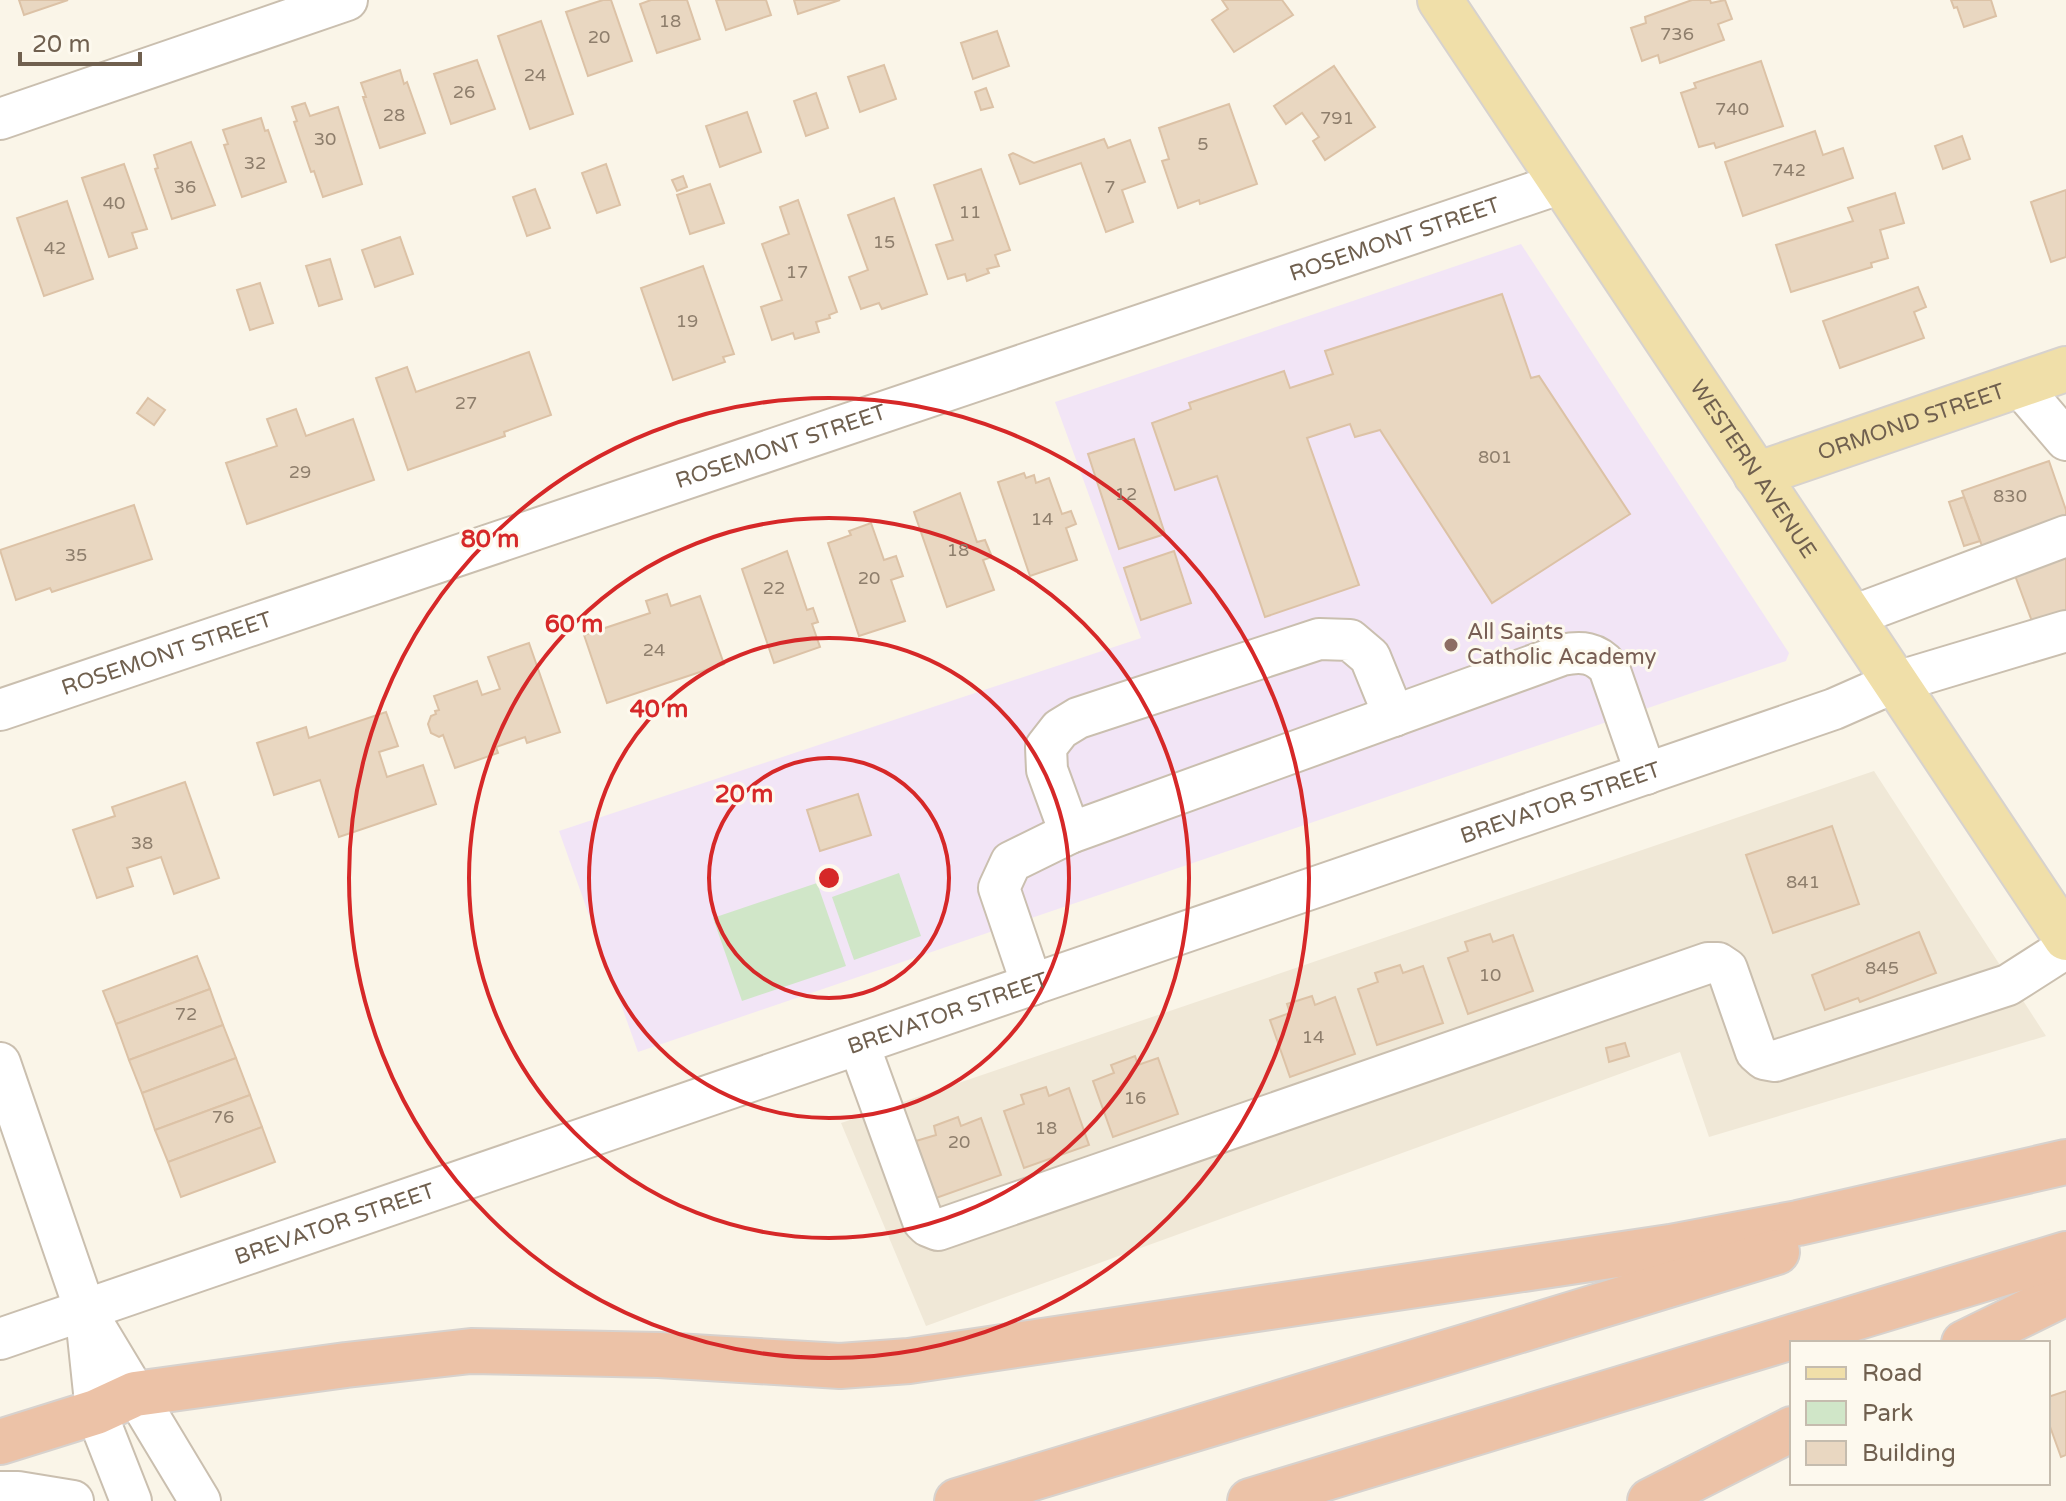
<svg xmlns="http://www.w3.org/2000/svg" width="2066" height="1501" font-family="'Varela Round',sans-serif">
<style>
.residential{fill:#f0e8d7}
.education{fill:#f2e5f6}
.green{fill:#d0e6c8}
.building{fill:#e9d7c1;stroke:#dcc2a6;stroke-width:2}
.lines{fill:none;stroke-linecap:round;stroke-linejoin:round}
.minor-casing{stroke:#cabfaf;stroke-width:44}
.major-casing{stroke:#d7d2ce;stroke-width:48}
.highway-casing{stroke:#d7d2ce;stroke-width:48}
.minor{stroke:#fff;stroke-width:40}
.major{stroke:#f0dfa9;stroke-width:44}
.highway{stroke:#ecc2a7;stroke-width:44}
.ring{fill:none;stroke:#d62828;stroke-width:4}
.education-dot{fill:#8d6e63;stroke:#fdf9ee;stroke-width:3}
.labels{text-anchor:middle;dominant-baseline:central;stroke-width:6;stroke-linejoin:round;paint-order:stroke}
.number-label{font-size:18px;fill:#8e7e6c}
.street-label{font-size:22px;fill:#70604f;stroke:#fdf9ee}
.education-label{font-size:22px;fill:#785e54;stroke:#fdf9ee;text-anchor:start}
.centre{fill:#d62828;stroke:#fdf9ee;stroke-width:4}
.ring-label{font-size:24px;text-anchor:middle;font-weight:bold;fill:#d62828;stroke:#fdf9ee;stroke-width:6;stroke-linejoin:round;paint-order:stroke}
</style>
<rect width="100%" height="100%" fill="#faf5e8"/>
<path class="residential" d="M1874 771 2046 1036 1709 1137 1680 1052 926 1326 841 1123Z"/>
<path class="education" d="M1521 244 1789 653 1786 661 638 1052 559 831 1141 638 1055 402Z"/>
<g class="green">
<path d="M899 873 921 936 854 960 832 897Z"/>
<path d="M817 883 846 966 742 1001 713 918Z"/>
</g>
<g class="building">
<path d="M19 0H68L24 15Z"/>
<path d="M603 0H611L632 61 588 76 566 12Z"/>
<path d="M651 0H687L700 39 657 53 640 4Z"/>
<path d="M716 0H766L771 15 726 30Z"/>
<path d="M794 0H840L798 14Z"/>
<path d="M1222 0H1282L1293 15 1234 52 1212 20 1228 9Z"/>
<path d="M1692 0H1710L1711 3 1725 0 1732 19 1718 24 1724 40 1660 63 1658 55 1642 61 1631 28 1646 23 1645 17Z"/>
<path d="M1951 0H1991L1996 16 1964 27 1957 7 1954 8Z"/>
<path d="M541 21 573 114 530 129 498 36Z"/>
<path d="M997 31 1009 66 973 79 961 43Z"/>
<path d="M477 60 495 109 451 124 434 74Z"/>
<path d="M1761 61 1783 126 1716 148 1714 143 1699 147 1681 93 1696 88 1694 83Z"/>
<path d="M884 65 896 99 860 112 848 77Z"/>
<path d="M1334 66 1375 127 1325 160 1313 141 1319 137 1302 113 1286 124 1274 106Z"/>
<path d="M400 70 404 84 407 82 425 133 380 148 363 97H366L361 83Z"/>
<path d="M986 88 993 107 981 110 975 92Z"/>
<path d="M816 93 828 128 806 136 794 101Z"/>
<path d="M305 103 310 116 338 107 362 184 323 197 314 171 311 172 294 122 297 121 292 107Z"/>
<path d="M1229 104 1257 184 1200 204 1199 200 1178 208 1162 161 1169 159 1159 128Z"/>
<path d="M747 112 761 152 720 167 706 126Z"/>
<path d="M261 118 265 131 268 130 286 182 242 197 224 145 228 144 223 130Z"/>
<path d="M1815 131 1823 155 1843 148 1853 178 1743 216 1725 162Z"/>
<path d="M1962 136 1970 159 1943 169 1935 146Z"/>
<path d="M1104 139 1108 148 1130 140 1145 182 1122 190 1133 222 1106 232 1081 163 1020 184 1009 155 1013 153 1034 163Z"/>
<path d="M191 142 215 205 172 219 155 169 158 168 154 155Z"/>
<path d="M124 164 147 229 132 233 137 248 109 257 82 178Z"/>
<path d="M606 164 620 205 597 213 582 173Z"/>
<path d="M981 169 1010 250 995 255 999 266 987 269 989 273 967 281 965 274 948 279 936 245 953 240 934 185Z"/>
<path d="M683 176 687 187 677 191 672 180Z"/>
<path d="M710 184 724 223 690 234 677 195Z"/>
<path d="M535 189 550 228 527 236 513 197Z"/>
<path d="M2066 190V257L2051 262 2031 202Z"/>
<path d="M1895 193 1904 223 1880 230 1888 258 1871 263 1872 267 1791 292 1776 245 1853 221 1848 208Z"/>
<path d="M894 198 927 294 882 309 879 303 861 309 849 277 868 270 848 215Z"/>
<path d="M798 200 837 312 829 315 830 318 816 322 819 332 795 339 793 333 772 340 761 307 782 300 762 244 789 234 780 207Z"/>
<path d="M67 201 93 279 44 296 17 218Z"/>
<path d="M400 237 413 274 375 287 362 250Z"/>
<path d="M330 259 342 299 319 306 306 266Z"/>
<path d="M703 266 734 354 723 357 725 362 673 380 641 288Z"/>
<path d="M260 283 273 323 250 330 237 290Z"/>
<path d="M1918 287 1926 307 1914 312 1924 338 1840 368 1823 321Z"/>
<path d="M1502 294 1531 378 1539 376 1630 514 1492 603 1380 430 1355 437 1350 424 1307 438 1359 585 1265 617 1217 476 1175 490 1152 423 1191 409 1189 403 1284 371 1290 388 1333 374 1325 351Z"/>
<path d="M529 352 551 415 504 432 505 436 408 470 376 378 407 367 416 392Z"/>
<path d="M148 398 165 410 154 425 137 413Z"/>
<path d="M296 409 306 436 353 419 374 480 247 524 226 463 277 446 267 419Z"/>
<path d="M1134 439 1165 534 1119 549 1088 454Z"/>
<path d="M2049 461 2066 510V518L1982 546 1962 491Z"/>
<path d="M1024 473 1026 478 1034 475 1036 483 1049 478 1062 514 1071 511 1076 524 1066 528 1077 560 1030 576 998 482Z"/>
<path d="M960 493 977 542 985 540 992 557 983 560 994 590 947 607 914 512Z"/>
<path d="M1964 497 1980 541 1964 546 1949 502Z"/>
<path d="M134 505 152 559 52 592 50 588 16 600 0 550Z"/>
<path d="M871 523 884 560 896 556 903 576 891 580 905 621 859 636 828 543 851 535 849 531Z"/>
<path d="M787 551 807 610 813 608 818 622 812 624 820 647 774 663 742 569Z"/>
<path d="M1174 551 1191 603 1141 620 1124 568Z"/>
<path d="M2066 551V612L2033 624 2013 570Z"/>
<path d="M667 594 671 606 700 596 724 664 607 703 584 635 650 613 646 601Z"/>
<path d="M529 643 560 732 527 743 525 737 496 747 498 753 455 768 443 735 439 737 431 733 428 724 431 716 436 714 435 711 439 710 434 696 477 681 482 695 500 689 488 657Z"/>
<path d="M386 712 398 746 379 752 387 777 423 765 436 804 339 837 320 780 274 795 257 743 306 727 309 738Z"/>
<path d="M185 782 219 878 174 894 161 857 127 868 133 886 97 898 73 830 115 816 112 807Z"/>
<path d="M858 794 871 835 820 851 807 810Z"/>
<path d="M1832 826 1859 904 1773 933 1746 855Z"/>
<path d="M1919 932 1936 973 1860 1002 1858 998 1825 1010 1812 975Z"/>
<path d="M1490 934 1493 942 1513 935 1533 991 1468 1014 1448 958 1468 951 1465 942Z"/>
<path d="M197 956 210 989 116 1024 103 991Z"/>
<path d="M1400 965 1403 973 1423 966 1443 1023 1377 1045 1358 989 1378 982 1375 973Z"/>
<path d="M210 989 223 1025 129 1060 116 1024Z"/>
<path d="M1312 996 1315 1005 1335 997 1355 1054 1290 1077 1270 1020 1290 1013 1287 1004Z"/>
<path d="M223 1025 236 1058 142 1093 129 1060Z"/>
<path d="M1625 1043 1629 1056 1609 1062 1606 1048Z"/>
<path d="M1135 1056 1138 1065 1158 1058 1178 1114 1113 1137 1093 1081 1114 1073 1111 1065Z"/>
<path d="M236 1058 250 1095 155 1130 142 1093Z"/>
<path d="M1046 1087 1049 1096 1069 1088 1089 1145 1024 1168 1004 1111 1024 1104 1021 1095Z"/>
<path d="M250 1095 262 1127 168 1162 155 1130Z"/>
<path d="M958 1117 961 1126 981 1118 1001 1175 936 1198 916 1141 936 1135 934 1126Z"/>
<path d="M262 1127 275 1162 181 1197 168 1162Z"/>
<path d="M2066 1391V1455L2061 1457 2048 1421V1397Z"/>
</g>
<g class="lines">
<g class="minor-casing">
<g id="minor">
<path d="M0 119 347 0"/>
<path d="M2019 385 2066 440"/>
<path d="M1850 617 2066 536"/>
<path id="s1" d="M0 710 1562 183"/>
<path d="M1070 833 1047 770 1046 747 1060 729 1078 718 1319 639 1350 640 1370 657 1394 716"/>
<path d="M1032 985 999 888 1011 862 1070 833 1562 655C1581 651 1596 652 1609 668L1646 774"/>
<path d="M859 1045 923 1221 928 1226 938 1230 1708 963H1718L1727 969 1756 1052 1764 1059 1775 1061 2008 985 2066 948"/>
<path d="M0 1063 85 1310 200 1501"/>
<path d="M87 1326 96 1412 131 1501"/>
<path id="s2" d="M0 1339 1834 709 1893 683 2066 631"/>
<path d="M0 1492H18L73 1501"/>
</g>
</g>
<g class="major-casing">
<g id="major">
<path id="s3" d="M1440 0 2066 938"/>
<path id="s4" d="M1756 475 2066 369"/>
</g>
</g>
<g class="highway-casing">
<g id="highway">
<path d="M1964 1343 2066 1293"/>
<path d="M0 1442 96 1412 135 1394 346 1365 471 1351 659 1355 840 1366 909 1361 1670 1247 1798 1223 2066 1162"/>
<path d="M957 1501 1777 1252"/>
<path d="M1250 1501 2066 1254"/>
<path d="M1650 1501 1792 1429"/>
</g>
</g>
<use href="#minor" class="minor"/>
<use href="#major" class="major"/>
<use href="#highway" class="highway"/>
</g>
<g class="ring">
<circle cx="829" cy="878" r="120"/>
<circle cx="829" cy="878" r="240"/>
<circle cx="829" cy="878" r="360"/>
<circle cx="829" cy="878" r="480"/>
</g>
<circle class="education-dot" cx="1451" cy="645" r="8"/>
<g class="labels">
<g class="number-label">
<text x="670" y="21">18</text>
<text x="1677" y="34">736</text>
<text x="599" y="37">20</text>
<text x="535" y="75">24</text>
<text x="464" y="92">26</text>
<text x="1732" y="109">740</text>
<text x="394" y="115">28</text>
<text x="1337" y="118">791</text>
<text x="325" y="139">30</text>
<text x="1203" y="144">5</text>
<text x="255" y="163">32</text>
<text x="1789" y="170">742</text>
<text x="185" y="187">36</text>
<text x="1110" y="187">7</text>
<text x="114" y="203">40</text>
<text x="970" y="212">11</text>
<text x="884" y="242">15</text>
<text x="55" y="248">42</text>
<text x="797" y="272">17</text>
<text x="687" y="321">19</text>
<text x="466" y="403">27</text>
<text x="1495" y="457">801</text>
<text x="300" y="472">29</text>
<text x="1126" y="494">12</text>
<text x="2010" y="496">830</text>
<text x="1042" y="519">14</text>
<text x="958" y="550">18</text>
<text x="76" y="555">35</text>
<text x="869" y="578">20</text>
<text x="774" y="588">22</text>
<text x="654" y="650">24</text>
<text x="142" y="843">38</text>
<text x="1803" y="882">841</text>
<text x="1882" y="968">845</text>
<text x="1490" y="975">10</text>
<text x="186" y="1014">72</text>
<text x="1313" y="1037">14</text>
<text x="1135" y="1098">16</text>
<text x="223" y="1117">76</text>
<text x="1046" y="1128">18</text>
<text x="959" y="1142">20</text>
</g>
<g class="street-label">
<text stroke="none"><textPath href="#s1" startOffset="1472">ROSEMONT STREET</textPath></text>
<text stroke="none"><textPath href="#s4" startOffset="164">ORMOND STREET</textPath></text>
<text stroke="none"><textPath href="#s1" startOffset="824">ROSEMONT STREET</textPath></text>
<text stroke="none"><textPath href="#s3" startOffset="564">WESTERN AVENUE</textPath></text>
<text stroke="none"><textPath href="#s1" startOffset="176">ROSEMONT STREET</textPath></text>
<text stroke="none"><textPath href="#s2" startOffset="1650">BREVATOR STREET</textPath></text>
<text stroke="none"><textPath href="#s2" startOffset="1002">BREVATOR STREET</textPath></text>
<text stroke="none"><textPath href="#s2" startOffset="354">BREVATOR STREET</textPath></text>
</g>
<g class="education-label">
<text x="1467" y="632">All Saints<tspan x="1467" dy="25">Catholic Academy</tspan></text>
</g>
</g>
<circle cx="829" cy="878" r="12" class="centre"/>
<g class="ring-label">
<text x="490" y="547">80 m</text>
<text x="574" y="632">60 m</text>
<text x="659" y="717">40 m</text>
<text x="744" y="802">20 m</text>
</g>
<rect x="1790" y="1341" width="260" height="144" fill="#fdf9ee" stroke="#c5bcae" stroke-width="2"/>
<rect x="1806" y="1367" width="40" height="12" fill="#f0dfa9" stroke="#c5bcae" stroke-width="2"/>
<text x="1862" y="1381" font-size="24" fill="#70604f">Road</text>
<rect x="1806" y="1401" width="40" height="24" fill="#d0e6c8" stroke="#c5bcae" stroke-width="2"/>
<text x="1862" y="1421" font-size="24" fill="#70604f">Park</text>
<rect x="1806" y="1441" width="40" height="24" fill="#e9d7c1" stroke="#c5bcae" stroke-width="2"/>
<text x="1862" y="1461" font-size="24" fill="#70604f">Building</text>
<path d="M20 52v12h120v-12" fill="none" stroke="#70604f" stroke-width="4"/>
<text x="32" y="52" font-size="24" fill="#70604f" stroke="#fdf9ee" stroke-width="6" paint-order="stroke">20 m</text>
</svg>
